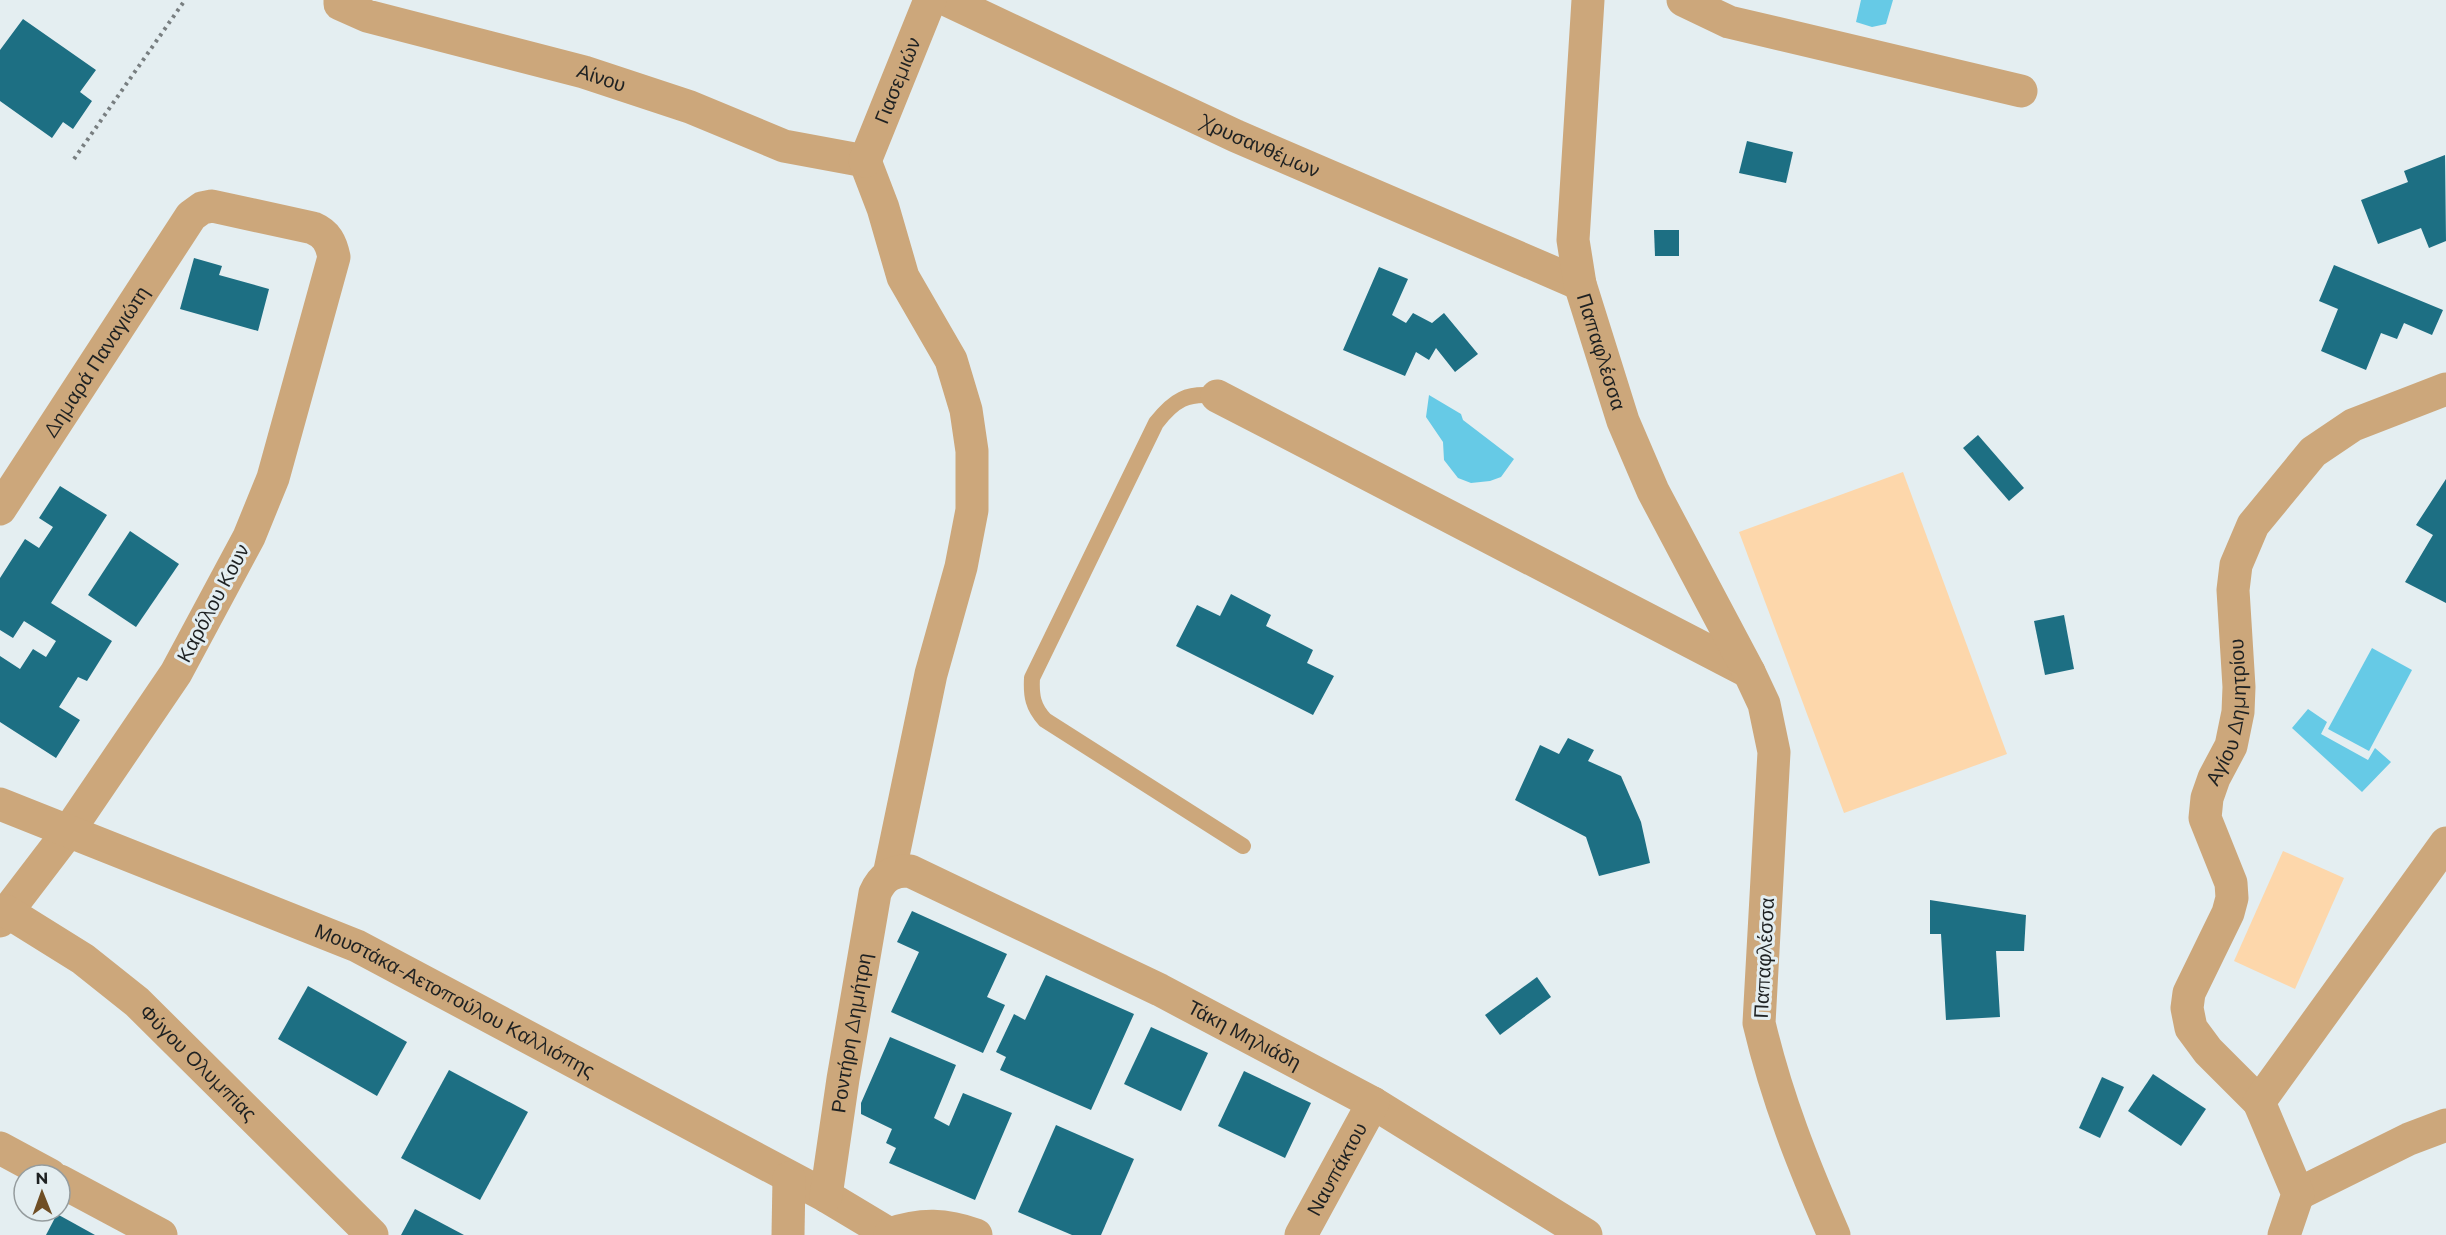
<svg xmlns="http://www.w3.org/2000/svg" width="2446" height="1235" font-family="Montserrat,sans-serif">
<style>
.green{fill:#fdd7ab}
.water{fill:#66cae6}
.building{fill:#1d6f83}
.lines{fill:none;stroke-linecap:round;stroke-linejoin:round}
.path{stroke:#787e80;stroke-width:4;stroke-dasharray:3 4.5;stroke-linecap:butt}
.service{stroke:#cca77b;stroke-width:16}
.minor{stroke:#cca77b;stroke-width:33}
.tertiary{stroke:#cca77b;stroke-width:33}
.labels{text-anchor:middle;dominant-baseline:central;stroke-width:6;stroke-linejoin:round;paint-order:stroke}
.street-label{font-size:20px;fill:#1e2122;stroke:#e4eef1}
</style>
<rect width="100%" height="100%" fill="#e4eef1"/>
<g class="green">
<path d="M1903 472 2007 754 1844 813 1739 532Z"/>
<path d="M2283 851 2344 878 2295 989 2234 961Z"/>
</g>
<g class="water">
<path d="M1861 0H1893L1886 24 1872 27 1856 22Z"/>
<path d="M1429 395 1461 414 1463 420 1514 459 1501 477 1490 481 1471 483 1458 478 1444 460 1443 442 1426 417Z"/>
<path d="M2372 648 2412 670 2369 751 2328 729Z"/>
<path d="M2308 709 2327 722 2321 734 2368 760 2375 748 2391 762 2362 792 2292 728Z"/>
</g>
<g class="building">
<path d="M23 19 96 70 80 92 92 101 73 129 63 122 52 138 0 101V50Z"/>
<path d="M1747 141 1793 152 1786 183 1739 173Z"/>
<path d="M2445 155 2446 241 2429 248 2421 228 2378 244 2361 200 2408 182 2404 171Z"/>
<path d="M1654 230H1679V256H1655Z"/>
<path d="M194 258 222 266 219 275 269 289 258 331 180 309Z"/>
<path d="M2334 265 2443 310 2432 335 2404 323 2397 339 2381 333 2366 370 2321 351 2338 309 2319 301Z"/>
<path d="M1379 267 1408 279 1392 315 1406 323 1413 313 1432 323 1444 313 1478 354 1455 372 1436 348 1429 360 1416 352 1405 376 1343 350Z"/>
<path d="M1978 435 2024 488 2009 501 1963 448Z"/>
<path d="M2446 479V603L2405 582 2433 535 2416 525Z"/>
<path d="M60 486 107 515 51 603 112 641 87 681 78 677 59 707 80 720 56 758 0 722V656L20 669 33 649 46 657 56 641 24 621 13 638 0 630V578L25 539 39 548 53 527 39 518Z"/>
<path d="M130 531 179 564 136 627 88 595Z"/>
<path d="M1231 594 1271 615 1266 626 1313 650 1307 663 1334 676 1313 715 1176 646 1197 605 1220 616Z"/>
<path d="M2064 615 2074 669 2045 675 2034 621Z"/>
<path d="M1568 738 1594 750 1588 761 1621 776 1641 822 1650 863 1599 876 1586 837 1515 800 1540 745 1559 754Z"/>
<path d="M1930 900 2026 915 2024 951H1996L2000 1017 1946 1020 1941 934H1930Z"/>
<path d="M912 911 1007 954 987 997 1005 1005 983 1053 891 1012 919 952 897 942Z"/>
<path d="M1046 975 1134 1014 1091 1110 1000 1070 1006 1057 996 1052 1014 1014 1025 1020Z"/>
<path d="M1537 977 1551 997 1500 1035 1485 1015Z"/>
<path d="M308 986 407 1042 377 1096 278 1039Z"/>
<path d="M1151 1027 1208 1053 1181 1111 1124 1084Z"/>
<path d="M890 1037 956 1065 934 1118 949 1126 963 1093 1012 1113 975 1200 889 1163 896 1148 886 1143 892 1129 861 1114V1103Z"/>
<path d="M449 1070 528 1112 480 1200 401 1158Z"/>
<path d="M1244 1071 1311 1103 1285 1158 1218 1126Z"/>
<path d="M2153 1074 2206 1109 2181 1146 2128 1111Z"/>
<path d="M2102 1077 2124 1087 2100 1138 2079 1128Z"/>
<path d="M1056 1125 1134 1159 1101 1235H1072L1018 1212Z"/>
<path d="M415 1209 464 1235H401Z"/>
<path d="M57 1214 95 1235H46Z"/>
</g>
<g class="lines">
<path class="path" d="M74 159 185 0"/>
<path class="service" d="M1217 396C1187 392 1174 400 1156 423L1032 678C1031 696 1033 707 1045 720L1243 846"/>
<g class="minor">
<path id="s1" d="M340 0V4L367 16 584 72 690 107 784 146 865 161"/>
<path id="s2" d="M947 0 1236 136 1580 284"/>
<path d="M1683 0 1729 22 2021 91"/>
<path d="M865 161 883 208 903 277 951 360 966 410 972 451V510L961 567 931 674 889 875"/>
<path id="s3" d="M865 161 930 0"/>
<path d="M1217 396 1749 672"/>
<path id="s4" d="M0 509 191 216 202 208 212 206 313 228C327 234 331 243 334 257L273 478 249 537 176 673 68 832 0 921"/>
<path id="s5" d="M0 804 357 946 826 1196 891 1235"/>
<path id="s6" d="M6 911 83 959 137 1002 372 1235"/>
<path id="s7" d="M2259 1102 2208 1051 2191 1028 2187 1008 2189 993 2228 913 2232 898 2231 883 2205 818 2207 798 2214 778 2231 746 2238 712 2239 687 2233 590 2236 565 2253 525 2313 452 2353 425 2446 389"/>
<path d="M0 1148 50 1175"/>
<path d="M60 1181 161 1235"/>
<path d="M2298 1194 2409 1139 2446 1125"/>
<path id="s8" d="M826 1196 843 1079 875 893C882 877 893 870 910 871L1160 990 1373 1103 1586 1235"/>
<path d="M890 1234C921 1223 946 1224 976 1235"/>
<path d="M788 1235 789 1178"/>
<path id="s9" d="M1301 1235 1373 1103"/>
<path d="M2284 1235 2298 1194 2259 1102 2446 843"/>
</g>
<path class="tertiary" id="s10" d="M1588 0 1573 240 1580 284 1623 421 1653 491 1749 672 1764 704 1774 752 1759 1023C1777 1099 1803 1164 1834 1235"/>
</g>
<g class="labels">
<g class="street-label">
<text stroke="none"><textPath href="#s1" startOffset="276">Αίνου</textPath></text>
<text stroke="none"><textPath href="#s3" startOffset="87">Γιασεμιών</textPath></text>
<text stroke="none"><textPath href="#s2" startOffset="346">Χρυσανθέμων</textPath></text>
<text stroke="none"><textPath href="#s10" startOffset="356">Παπαφλέσσα</textPath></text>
<text stroke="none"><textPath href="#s4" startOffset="176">Δημαρά Παναγιώτη</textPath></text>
<text transform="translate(213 603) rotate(-62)">Καρόλου Κουν</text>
<text stroke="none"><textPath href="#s7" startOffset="436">Αγίου Δημητρίου</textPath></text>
<text transform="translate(1764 958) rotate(-87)">Παπαφλέσσα</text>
<text stroke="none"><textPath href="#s5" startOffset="496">Μουστάκα-Αετοπούλου Καλλιόπης</textPath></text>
<text stroke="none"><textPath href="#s8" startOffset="165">Ροντήρη Δημήτρη</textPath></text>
<text stroke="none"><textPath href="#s8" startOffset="724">Τάκη Μηλιάδη</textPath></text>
<text stroke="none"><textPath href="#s6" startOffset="246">Φύγου Ολυμπίας</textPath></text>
<text stroke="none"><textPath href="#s9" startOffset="75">Ναυπάκτου</textPath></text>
</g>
</g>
<g transform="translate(42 1193) rotate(359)"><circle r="28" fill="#e4eef1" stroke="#959c9e" stroke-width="1.5"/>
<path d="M0-4.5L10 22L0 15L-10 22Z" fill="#6f4e25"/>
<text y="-9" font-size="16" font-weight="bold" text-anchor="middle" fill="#1e2122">N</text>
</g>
</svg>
